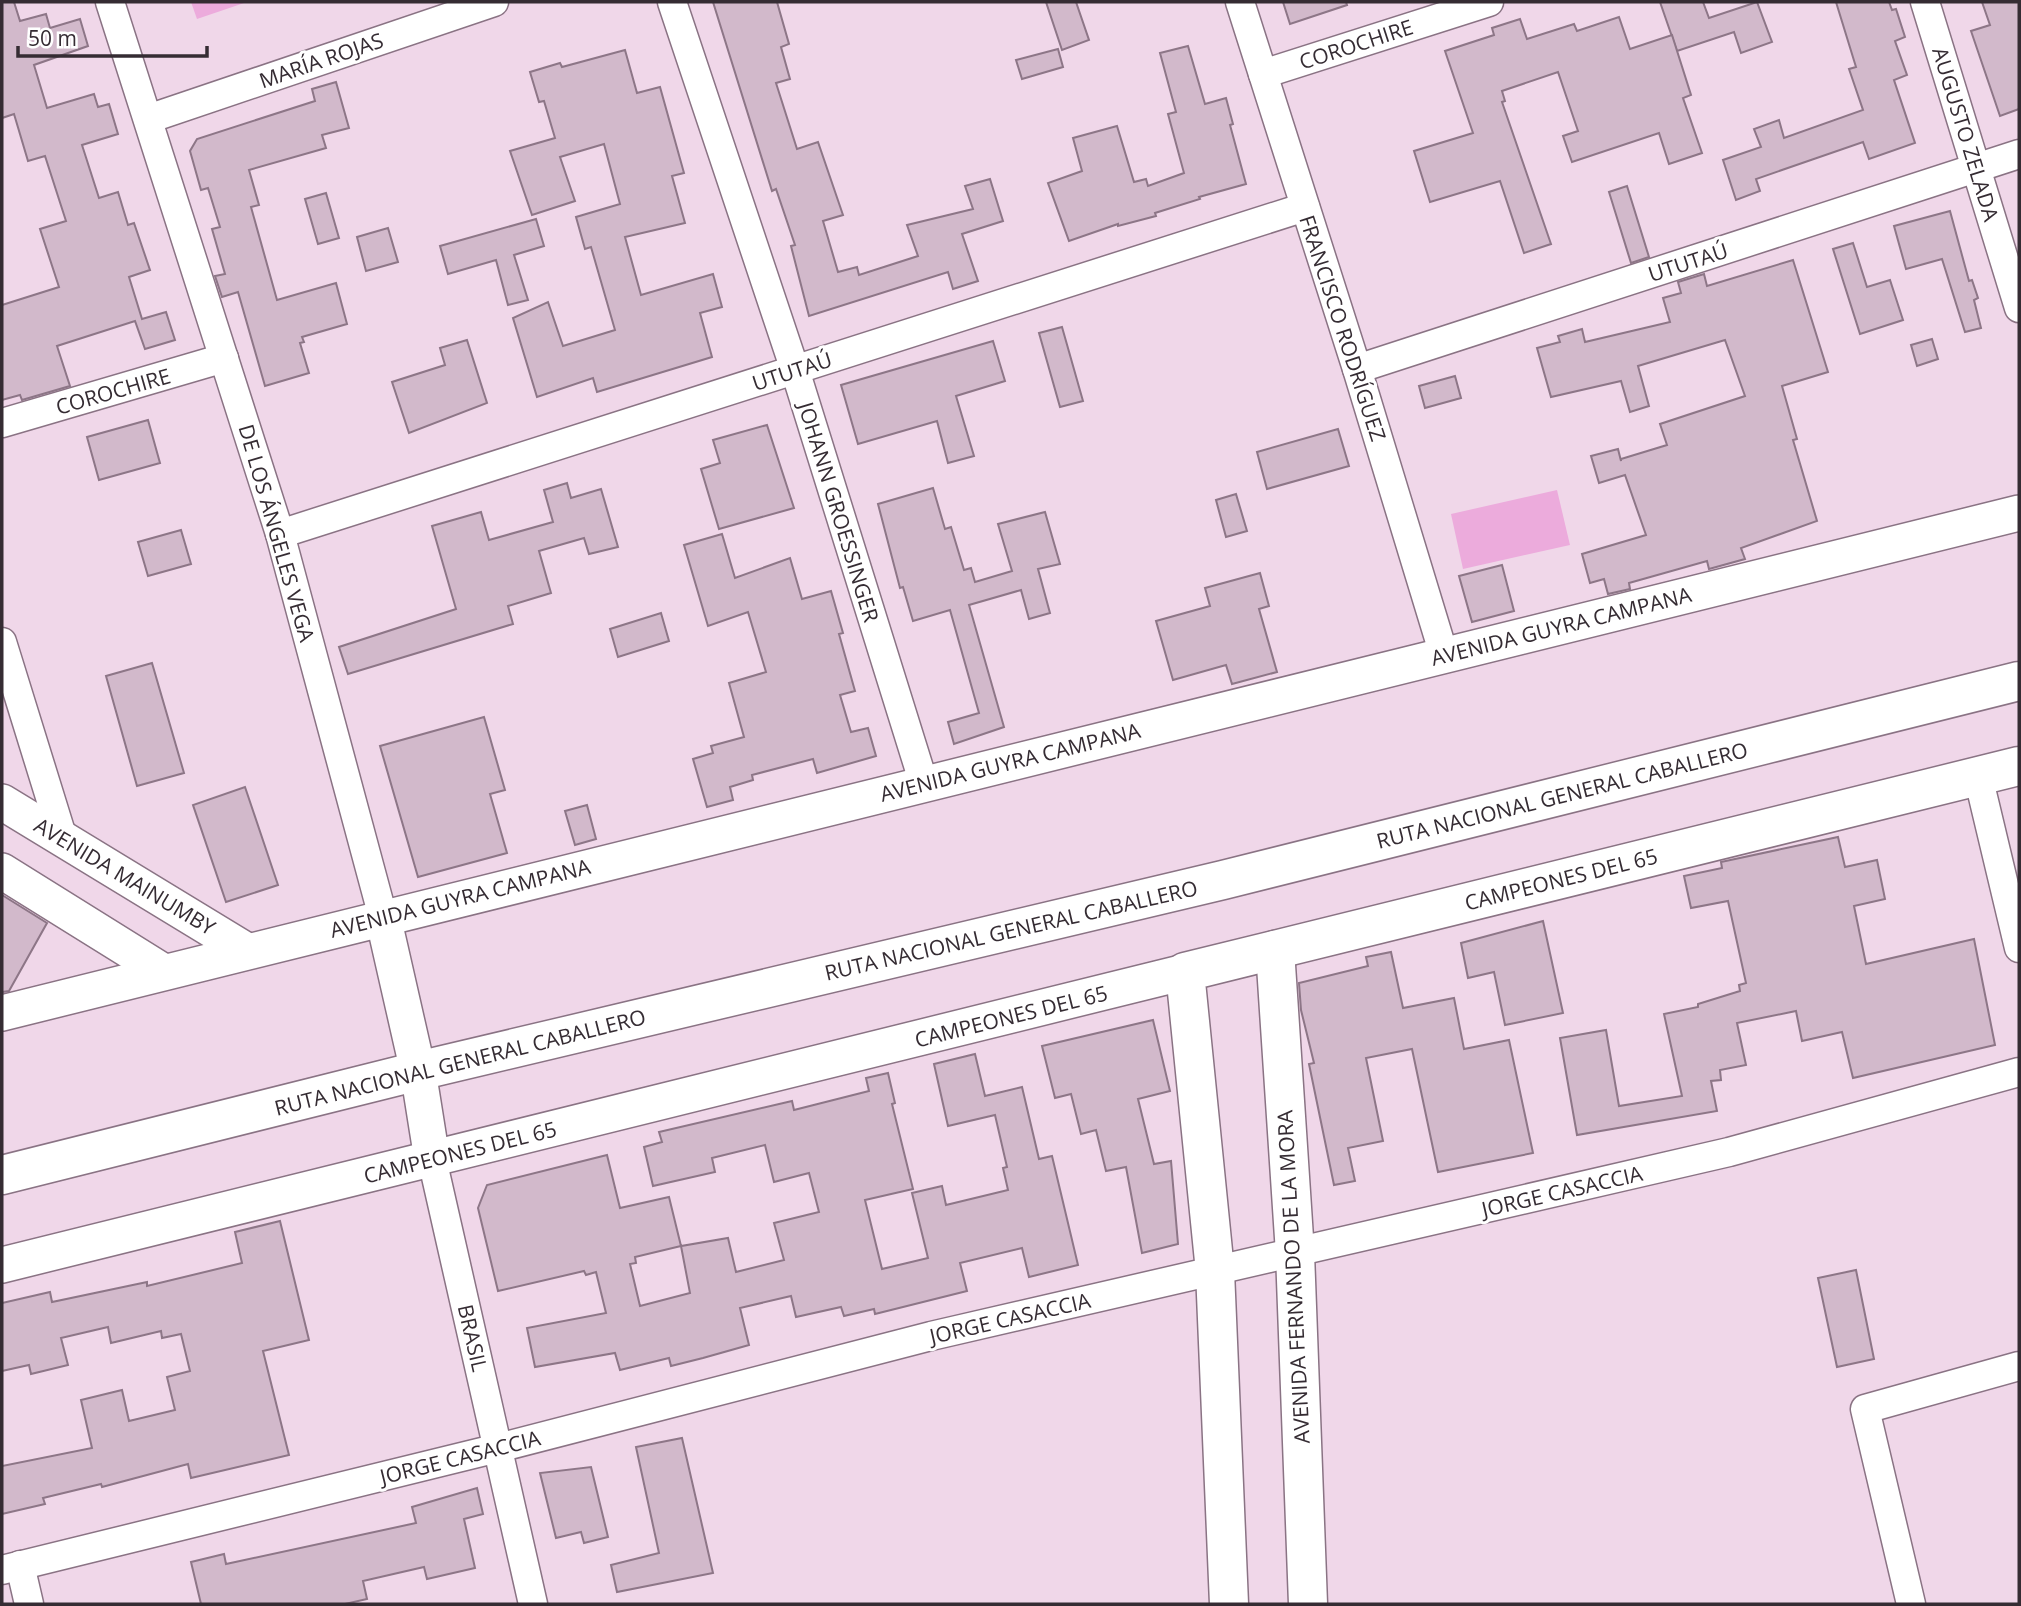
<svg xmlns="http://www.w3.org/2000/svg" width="2021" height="1606" font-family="'Open Sans',sans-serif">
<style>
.green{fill:#ecabdc}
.building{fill:#d2b9cb;stroke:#8d7687;stroke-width:2;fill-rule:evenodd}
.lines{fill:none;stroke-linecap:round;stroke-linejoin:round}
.minor-casing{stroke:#8a7384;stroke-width:31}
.tertiary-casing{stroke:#8a7384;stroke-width:38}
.secondary-casing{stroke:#8a7384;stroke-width:41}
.trunk-casing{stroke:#8a7384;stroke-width:41}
.minor{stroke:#fff;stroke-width:28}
.tertiary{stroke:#fff;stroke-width:35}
.secondary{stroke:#fff;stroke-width:38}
.trunk{stroke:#fff;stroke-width:38}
.labels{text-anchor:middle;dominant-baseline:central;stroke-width:6;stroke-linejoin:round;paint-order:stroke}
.street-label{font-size:21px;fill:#352c33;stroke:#fff}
</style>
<rect width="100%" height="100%" fill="#f0d7e9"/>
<g class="green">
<path d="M191 2H247L197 19Z"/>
<path d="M1557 490 1570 545 1463 569 1451 514Z"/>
</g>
<g class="building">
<path d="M2 2H14L20 21 46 14 50 28 80 19 88 46 34 65 47 108 94 94 98 107 109 104 118 134 82 145 99 198 118 192 128 225 134 223 150 270 129 277 142 319 166 312 175 340 145 349 135 321 57 346 70 386 22 400 20 395 2 400V305L59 287 40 229 66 221 45 156 28 161 14 114 2 118Z"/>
<path d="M713 2H777L789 44 781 47 790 79 776 83 797 149 818 142 843 215 823 221 838 272 857 267 859 275 918 256 907 225 973 209 965 186 990 179 1003 221 962 234 978 281 953 289 948 272 809 316 791 246 795 245 776 189 772 191Z"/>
<path d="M1046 2H1076L1089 40 1062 50Z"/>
<path d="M1283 2H1346L1347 5 1290 24Z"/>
<path d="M1660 2H1703L1709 18 1757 2 1772 42 1741 53 1734 32 1677 51Z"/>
<path d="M1836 2H1889L1892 10 1896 9 1905 37 1895 41 1907 75 1894 80 1915 143 1869 159 1863 142 1756 179 1760 191 1736 200 1723 160 1761 147 1754 129 1779 120 1784 138 1863 110 1849 69 1856 67Z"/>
<path d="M1982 2H2019V109L2000 116 1971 31 1990 25Z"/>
<path d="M1619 17 1630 49 1672 35 1691 95 1683 98 1702 153 1669 164 1659 133 1572 162 1563 136 1578 131 1558 72 1502 91 1505 101 1502 102 1551 244 1524 253 1500 181 1430 202 1414 151 1473 133 1445 51 1494 35 1492 28 1520 19 1527 39 1574 24 1577 31Z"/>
<path d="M1188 46 1205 104 1226 98 1233 124 1230 125 1246 184 1199 197 1200 199 1155 213 1156 216 1118 226V224L1069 241 1048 183 1082 171 1073 138 1117 126 1134 182 1146 179 1148 186 1184 173 1168 114 1176 112 1160 53Z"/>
<path d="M1058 49 1063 67 1022 79 1016 60Z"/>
<path d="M625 50 637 93 660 87 684 173 672 176 685 223 625 237 641 295 713 274 722 307 700 313 712 357 597 392 593 378 537 397 513 318 548 302 563 346 615 330 591 247 585 249 576 217 620 204 604 144 560 157 575 201 532 215 510 151 555 138 544 101 539 102 530 72 560 63 562 67Z"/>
<path d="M336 82 349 128 322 135 326 148 249 170 259 205 251 207 277 300 336 283 347 324 302 337 304 342 300 343 309 373 265 386 238 292 222 297 215 276 225 274 212 229 220 227 208 188 201 190 190 151 197 139 315 101 312 89Z"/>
<path d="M1627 186 1649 257 1631 263 1609 192Z"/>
<path d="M326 193 339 238 318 244 305 199Z"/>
<path d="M1950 211 1969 281 1972 280 1978 298 1974 300 1981 328 1965 332 1942 259 1906 269 1894 226Z"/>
<path d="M536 219 544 246 514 255 528 300 508 305 496 260 448 274 440 246Z"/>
<path d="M388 228 398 262 366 271 357 237Z"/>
<path d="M1853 243 1867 287 1890 280 1903 320 1860 334 1833 249Z"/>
<path d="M1793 260 1828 372 1782 386 1797 439 1793 440 1817 521 1741 548 1745 559 1709 569 1707 561 1629 583 1630 589 1608 594 1604 579 1590 583 1582 554 1646 535 1625 475 1599 483 1591 456 1618 449 1621 461V459L1667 445 1660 424 1745 396 1725 340 1638 366 1649 406 1630 412 1621 381 1551 397 1537 348 1560 342 1558 336 1582 329 1585 342 1670 322 1663 298 1681 293 1678 282 1704 274 1707 286Z"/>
<path d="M1062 327 1083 401 1060 407 1039 333Z"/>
<path d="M1932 339 1938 359 1917 366 1911 345Z"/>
<path d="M467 340 487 403 409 433 392 382 445 365 440 348Z"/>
<path d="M993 341 1005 381 956 396 974 456 948 463 937 421 858 444 841 385Z"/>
<path d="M1455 376 1461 398 1425 408 1419 386Z"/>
<path d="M148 420 160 463 99 480 87 437Z"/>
<path d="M767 425 794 508 719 529 701 469 720 463 713 440Z"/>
<path d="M1338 429 1349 466 1267 489 1257 452Z"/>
<path d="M567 483 571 498 601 489 618 547 589 554 584 538 539 551 551 593 508 606 513 624 348 674 339 647 456 609 432 526 481 512 489 540 553 522 544 490Z"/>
<path d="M933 488 945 529 951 527 964 570 971 568 975 582 1012 571 998 524 1045 512 1060 564 1038 569 1050 613 1029 619 1021 590 969 605 1004 727 954 744 948 722 979 713 950 610 913 621 903 587 900 588 878 504Z"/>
<path d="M1236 494 1247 531 1226 537 1216 500Z"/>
<path d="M181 530 191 564 148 576 138 542Z"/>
<path d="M722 534 735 578 790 558 802 599 831 591 843 633 839 634 855 691 840 695 851 732 868 728 876 756 817 773 813 759 752 775 753 780 730 787 733 800 707 807 693 759 713 753 711 746 744 737 729 683 766 672 748 612 708 626 684 545Z"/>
<path d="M1502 565 1514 611 1472 622 1459 576Z"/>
<path d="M1260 573 1269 606 1259 609 1277 672 1232 684 1226 665 1173 680 1156 621 1210 606 1205 588Z"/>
<path d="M661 613 669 641 618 657 610 629Z"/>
<path d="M152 663 184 773 137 786 106 676Z"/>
<path d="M484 717 505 790 490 794 507 853 418 877 380 746Z"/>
<path d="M245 787 278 885 226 902 193 805Z"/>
<path d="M587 805 596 839 575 845 565 811Z"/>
<path d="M1838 837 1845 867 1877 860 1885 899 1854 906 1866 964 1974 939 1995 1045 1853 1078 1842 1032 1802 1041 1796 1011 1737 1023 1746 1065 1720 1070 1721 1080 1711 1081 1717 1111 1577 1135 1560 1038 1606 1030 1619 1106 1682 1096 1664 1014 1698 1007V1004L1740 991 1739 985 1746 983 1728 901 1691 908 1684 876 1722 868 1721 862Z"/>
<path d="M2 895 47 923 9 991 2 992Z"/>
<path d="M1543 921 1563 1013 1505 1025 1494 972 1468 978 1461 943Z"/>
<path d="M1391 952 1403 1008 1454 998 1464 1049 1509 1040 1533 1153 1438 1172 1412 1049 1366 1058 1383 1141 1348 1148 1355 1181 1334 1185 1309 1064 1314 1063 1301 1010 1299 983 1368 966 1366 957Z"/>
<path d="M1153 1020 1170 1091 1138 1099 1154 1164 1171 1161 1178 1244 1142 1253 1126 1167 1106 1171 1096 1130 1081 1134 1071 1094 1055 1098 1042 1046Z"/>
<path d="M975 1054 985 1096 1022 1087 1039 1159 1052 1156 1078 1265 1029 1277 1022 1248 960 1263 967 1291 875 1314 874 1309 844 1316 841 1307 796 1317 791 1296 740 1308 749 1345 703 1358 671 1366 669 1358 620 1370 615 1353 535 1367 527 1328 606 1313 596 1272 586 1275 584 1271 498 1291 478 1208 487 1185 607 1155 620 1208 669 1197 681 1246 728 1238 736 1272 784 1260 774 1223 819 1212 809 1173 774 1182 765 1145 712 1158 715 1172 653 1186 644 1147 662 1142 659 1132 792 1101 794 1110 869 1091 866 1078 888 1073 895 1103 892 1104 913 1189 865 1200 882 1269 928 1258 912 1193 942 1186 946 1205 1008 1190 1003 1168 1007 1167 995 1115 948 1126 934 1064ZM681 1246 690 1293 640 1306 630 1264 636 1263 635 1257Z"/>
<path d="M280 1221 309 1340 263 1351 289 1455 191 1478 188 1464 102 1487 101 1484 43 1498 45 1504 2 1514V1466L92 1448 81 1400 122 1390 129 1421 175 1410 167 1377 190 1371 181 1334 162 1338 161 1331 111 1343 108 1327 61 1338 68 1365 31 1374 29 1365 2 1371V1303L50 1292 52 1302 147 1282V1286L242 1263 235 1232Z"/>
<path d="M1856 1270 1874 1359 1837 1367 1818 1278Z"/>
<path d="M682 1438 713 1573 617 1592 611 1565 659 1553 636 1447Z"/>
<path d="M591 1467 608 1537 584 1543 581 1532 556 1538 540 1473Z"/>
<path d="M477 1488 483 1514 464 1519 475 1568 427 1579 424 1567 363 1581 367 1599 345 1604H201L191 1562 224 1554 226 1564 416 1523 412 1507Z"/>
</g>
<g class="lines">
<g class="minor-casing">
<g id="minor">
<path d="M110 2 280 534 383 917"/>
<path d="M672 2 795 370 924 784"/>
<path d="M1240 2 1357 369 1444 655"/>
<path d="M1925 2 2019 308"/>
<path d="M1263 74 1489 2"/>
<path d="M148 119 494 2"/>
<path d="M1357 369 2019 154"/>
<path d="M2 423 224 358"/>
<path d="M280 534 1305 207"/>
<path d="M2 642 63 839"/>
<path d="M1978 776 2019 948"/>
<path d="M432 1159 533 1604"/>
<path d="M20 1565 29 1604"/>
<path d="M2 1570 498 1448 931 1336 1729 1152 2019 1072"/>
<path d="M1911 1604 1865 1409 2019 1366"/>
</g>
</g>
<g class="tertiary-casing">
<g id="tertiary">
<path d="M2 802 247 951"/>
<path d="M2 871 164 972"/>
<path d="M383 917 418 1071 432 1159"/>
<path d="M2 1013 2019 513"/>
<path d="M2 1265 1185 972"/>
</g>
</g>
<g class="secondary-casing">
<g id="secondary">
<path d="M1275 950 1295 1253 1308 1604"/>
<path d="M1229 1604 1215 1271 1185 972 2019 766"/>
</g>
</g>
<g class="trunk-casing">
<path id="trunk" d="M2 1175 418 1071 1223 880 2019 681"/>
</g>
<use href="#minor" class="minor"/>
<use href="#tertiary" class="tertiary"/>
<use href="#secondary" class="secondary"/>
<use href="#trunk" class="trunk"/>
</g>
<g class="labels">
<g class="street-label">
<text transform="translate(1356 44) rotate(-18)">COROCHIRE</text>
<text transform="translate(321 60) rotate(-19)">MARÍA ROJAS</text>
<text transform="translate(1966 134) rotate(73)">AUGUSTO ZELADA</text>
<text transform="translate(1688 262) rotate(-18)">UTUTAÚ</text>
<text transform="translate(1343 328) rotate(72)">FRANCISCO RODRÍGUEZ</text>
<text transform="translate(792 371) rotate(-18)">UTUTAÚ</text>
<text transform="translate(113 391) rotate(-16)">COROCHIRE</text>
<text transform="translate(839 512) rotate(73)">JOHANN GROESSINGER</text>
<text transform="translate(277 533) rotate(74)">DE LOS ÁNGELES VEGA</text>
<text transform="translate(1561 626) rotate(-14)">AVENIDA GUYRA CAMPANA</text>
<text transform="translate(1010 762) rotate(-14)">AVENIDA GUYRA CAMPANA</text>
<text transform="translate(1562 795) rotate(-14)">RUTA NACIONAL GENERAL CABALLERO</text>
<text transform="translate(125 876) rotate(31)">AVENIDA MAINUMBY</text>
<text transform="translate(1561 879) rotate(-14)">CAMPEONES DEL 65</text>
<text transform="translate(460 898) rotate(-14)">AVENIDA GUYRA CAMPANA</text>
<text transform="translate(1011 930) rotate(-13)">RUTA NACIONAL GENERAL CABALLERO</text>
<text transform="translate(1011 1016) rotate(-14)">CAMPEONES DEL 65</text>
<text transform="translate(460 1062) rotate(-14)">RUTA NACIONAL GENERAL CABALLERO</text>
<text transform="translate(460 1152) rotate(-14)">CAMPEONES DEL 65</text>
<text transform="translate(1562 1191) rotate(-13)">JORGE CASACCIA</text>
<text transform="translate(1293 1277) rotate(-93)">AVENIDA FERNANDO DE LA MORA</text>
<text transform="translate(1010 1318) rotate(-13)">JORGE CASACCIA</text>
<text transform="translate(473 1338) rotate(77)">BRASIL</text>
<text transform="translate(460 1457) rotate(-14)">JORGE CASACCIA</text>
</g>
</g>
<rect width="2021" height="1606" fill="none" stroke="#352c33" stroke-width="7"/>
<path d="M18 46v10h189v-10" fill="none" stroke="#352c33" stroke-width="3.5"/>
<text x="28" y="46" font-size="21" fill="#352c33" stroke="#ffffff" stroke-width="5" paint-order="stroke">50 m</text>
</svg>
